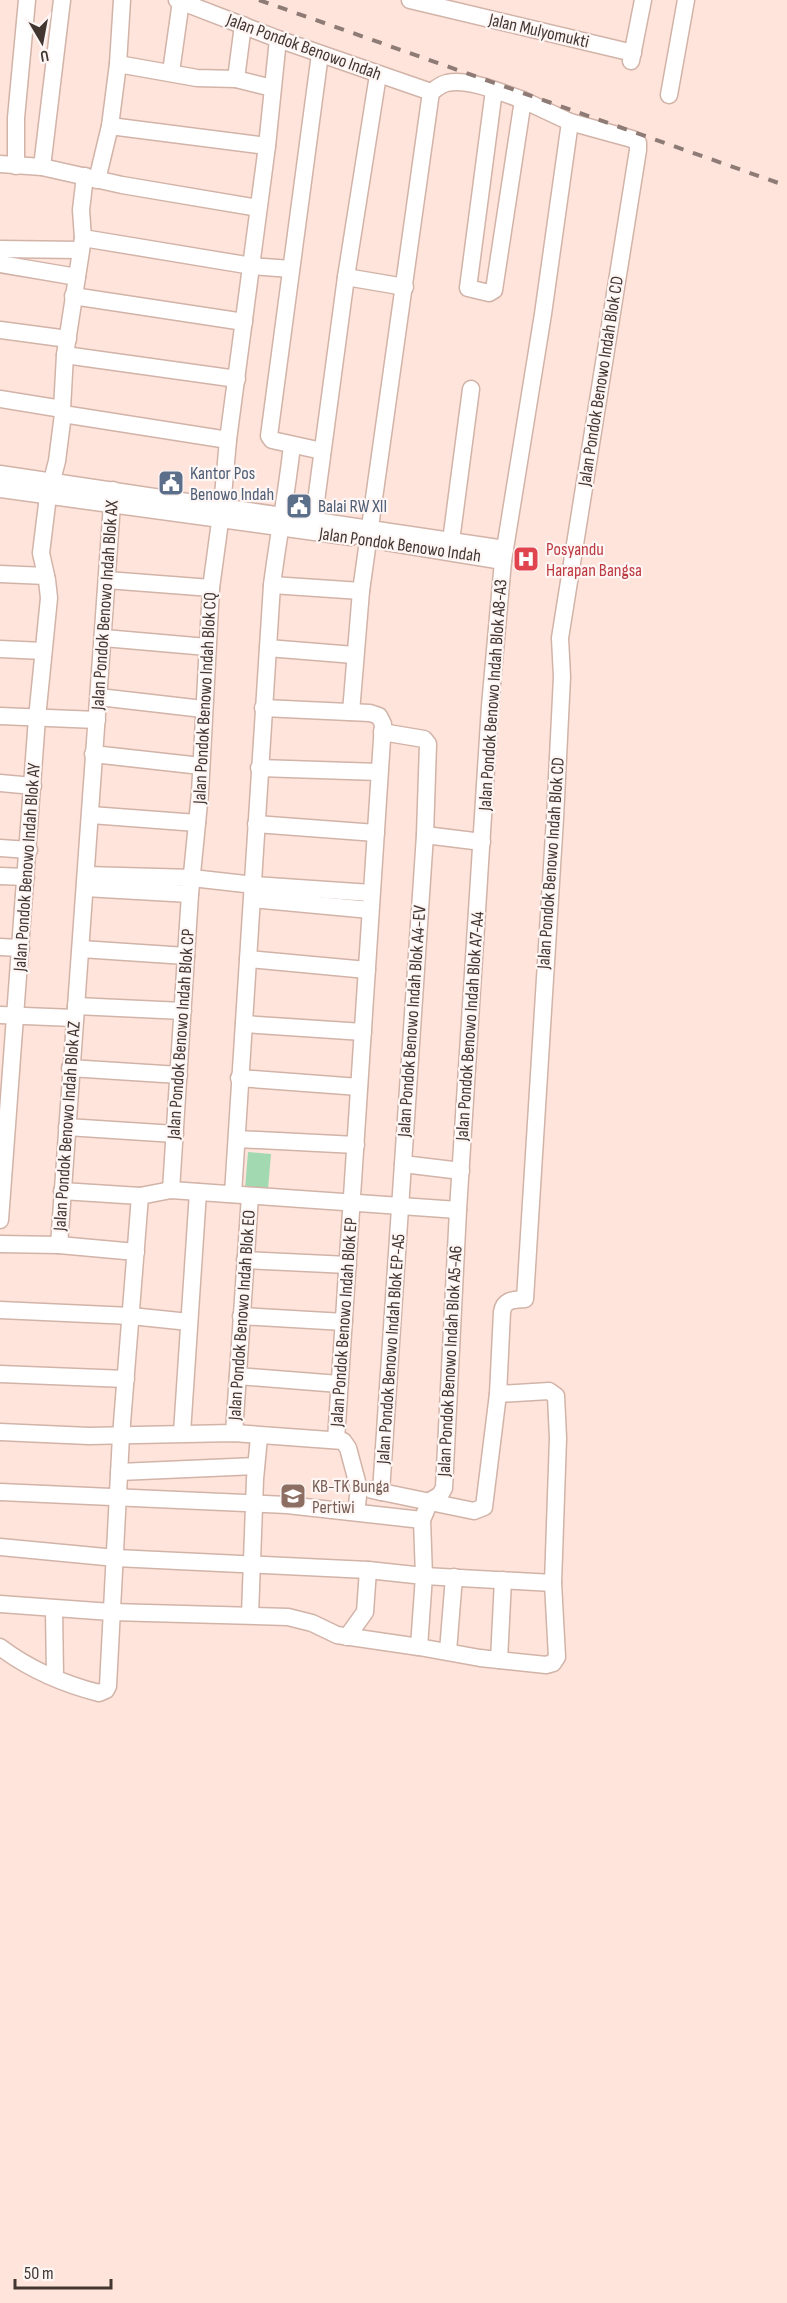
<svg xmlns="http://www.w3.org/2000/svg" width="787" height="2303" font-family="'Sofia Sans Condensed',sans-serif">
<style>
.pitch{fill:#a3d9b1}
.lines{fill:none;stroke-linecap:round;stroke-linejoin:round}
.minor-casing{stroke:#d2b3a8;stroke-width:19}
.minor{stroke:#fff;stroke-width:16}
.rail{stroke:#8e7b75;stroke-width:4;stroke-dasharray:10 10;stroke-linecap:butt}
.labels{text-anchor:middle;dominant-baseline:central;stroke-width:4.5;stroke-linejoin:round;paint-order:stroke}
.street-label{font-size:18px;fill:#433631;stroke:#fdf6f4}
.service-label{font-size:18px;fill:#4e5e75;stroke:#fdf6f4;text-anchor:start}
.health-label{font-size:18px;fill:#be3a42;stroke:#fdf6f4;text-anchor:start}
.education-label{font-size:18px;fill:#785e54;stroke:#fdf6f4;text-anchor:start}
</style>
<rect width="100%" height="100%" fill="#fee4db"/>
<path class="pitch" d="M248 1152 271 1154 268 1189 245 1188Z"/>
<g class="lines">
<g class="minor-casing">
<g id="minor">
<path d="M177 0 278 39 431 92"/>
<path d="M410 0 633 53"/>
<path d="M243 25 236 79 272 88"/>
<path d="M320 54 269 436 272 440 322 451"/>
<path d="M631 61 643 0"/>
<path d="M118 64 197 78 236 79"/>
<path d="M171 72 181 1"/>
<path d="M431 92C436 89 441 84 447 83 468 78 503 93 523 100L494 290 489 293 468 288 494 90"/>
<path d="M669 95 686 0"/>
<path d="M110 126 267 146"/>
<path d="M0 164 42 167 122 185 258 208"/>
<path d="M16 166V118L27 0"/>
<path d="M42 167 62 0"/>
<path d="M97 180 110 126 118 64 122 0"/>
<path d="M83 238 252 266 291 269"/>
<path d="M0 249 81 250"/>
<path d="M0 264 77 277"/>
<path d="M346 277 405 287"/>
<path d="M73 296 244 322"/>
<path d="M0 330 68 339"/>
<path d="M65 355 237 379"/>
<path d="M0 399 62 409"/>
<path d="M63 414 228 440"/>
<path d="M0 474 505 549"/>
<path d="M0 489 351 537"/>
<path d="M312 531 346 277 378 75"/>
<path d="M451 541 471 389"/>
<path d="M386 542 503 561"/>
<path d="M0 574 46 576"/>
<path d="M107 580 211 588"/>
<path d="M272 585 361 591"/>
<path d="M104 638 207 647"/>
<path d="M268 648 354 655"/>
<path d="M0 649 43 651"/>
<path d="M99 697 203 709"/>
<path d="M263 708 370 713 379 716 383 724 336 1440"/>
<path d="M351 712 361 591 431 92"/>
<path d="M0 716 97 720"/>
<path d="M93 754 201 766"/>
<path d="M259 768 379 772"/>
<path d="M0 783 33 786"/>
<path d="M91 815 197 823"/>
<path d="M256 824 376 833"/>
<path d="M425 835 482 842"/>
<path d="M0 848 29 850"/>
<path d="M86 875 192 878 254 885 371 893"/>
<path d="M0 876 26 877"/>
<path d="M85 888 190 894"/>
<path d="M253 899 370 910"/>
<path d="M0 947 21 948"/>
<path d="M81 949 186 956"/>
<path d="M248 959 367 970"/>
<path d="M76 1006 183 1011"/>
<path d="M0 1015 74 1018"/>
<path d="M244 1024 363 1032"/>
<path d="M70 1068 179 1075"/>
<path d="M239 1078 359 1087"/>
<path d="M67 1127 175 1134"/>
<path d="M237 1139 356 1145"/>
<path d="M403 1164 461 1171"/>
<path d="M171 1190 190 894 200 793 211 588 222 507 228 440 267 146 278 39"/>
<path d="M62 1191 140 1196 171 1190 458 1210"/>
<path d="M233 1194 272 585C278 538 287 492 292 445"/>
<path d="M0 1220 37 718 49 598 47 580 41 553 48 496 57 461 63 414 62 409 65 355 83 238 81 210 85 176"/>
<path d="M0 1244 59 1245 136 1252"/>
<path d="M59 1245 113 490"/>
<path d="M245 1260 348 1265"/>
<path d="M0 1310 131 1316 189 1322"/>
<path d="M241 1316 344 1322"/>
<path d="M0 1374 126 1379"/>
<path d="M238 1376 339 1384"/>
<path d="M0 1432 89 1436 234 1433 343 1441 348 1448 359 1489 356 1512"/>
<path d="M182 1433 198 1192"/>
<path d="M234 1433 250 1196"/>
<path d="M119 1472 256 1466"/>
<path d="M372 1490 474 1511 484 1507 498 1394"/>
<path d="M0 1492 287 1505 422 1520"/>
<path d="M381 1492 425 835 428 744 424 739 382 732"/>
<path d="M0 1547 116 1558 368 1570 424 1576 553 1583"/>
<path d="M0 1604 111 1612 288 1617 312 1623 337 1635 419 1647 480 1658 546 1665 553 1663 557 1657 553 1583 558 1438 556 1396 549 1391 498 1394 502 1312C504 1299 514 1300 525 1299L555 818 562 677 560 638 638 150V143L632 139 570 122"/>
<path d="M54 1609 55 1677"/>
<path d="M250 1615 255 1479 259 1437"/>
<path d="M347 1637 365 1612 368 1570"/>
<path d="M0 1647C29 1669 64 1684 99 1693L106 1690 108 1686 121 1436 140 1196"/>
<path d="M419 1647 424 1576 422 1520 430 1501 440 1495 444 1488 458 1210 490 706 503 561 543 314 570 122 523 100"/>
<path d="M448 1651 454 1577"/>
<path d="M499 1660 503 1580"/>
</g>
</g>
<use href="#minor" class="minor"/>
<path class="rail" d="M259 0 787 186"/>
</g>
<defs>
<g id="civic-square" transform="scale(1.35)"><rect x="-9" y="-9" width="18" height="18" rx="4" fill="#5c6f8a" stroke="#fdf6f4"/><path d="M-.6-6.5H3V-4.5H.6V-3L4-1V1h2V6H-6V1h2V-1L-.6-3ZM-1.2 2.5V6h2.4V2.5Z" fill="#fff"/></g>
<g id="hospital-square" transform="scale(1.35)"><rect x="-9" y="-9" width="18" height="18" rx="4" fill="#e0444e" stroke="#fdf6f4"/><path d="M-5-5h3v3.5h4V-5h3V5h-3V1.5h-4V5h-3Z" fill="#fff"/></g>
<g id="school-square" transform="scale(1.35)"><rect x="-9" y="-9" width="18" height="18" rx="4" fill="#8d6e63" stroke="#fdf6f4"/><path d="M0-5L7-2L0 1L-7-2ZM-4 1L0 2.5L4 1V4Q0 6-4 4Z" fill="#fff"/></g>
</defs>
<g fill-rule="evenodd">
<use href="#civic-square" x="171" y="483"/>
<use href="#civic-square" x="299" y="506"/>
<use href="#hospital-square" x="526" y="559"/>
<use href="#school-square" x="293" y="1496"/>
</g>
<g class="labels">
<g class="street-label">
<text transform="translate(539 31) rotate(13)">Jalan Mulyomukti</text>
<text transform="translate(304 47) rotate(20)">Jalan Pondok Benowo Indah</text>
<text transform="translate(601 381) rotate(-81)">Jalan Pondok Benowo Indah Blok CD</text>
<text transform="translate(400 545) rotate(8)">Jalan Pondok Benowo Indah</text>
<text transform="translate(105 605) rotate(-86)">Jalan Pondok Benowo Indah Blok AX</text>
<text transform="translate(493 695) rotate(-86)">Jalan Pondok Benowo Indah Blok A8-A3</text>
<text transform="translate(205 698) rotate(-87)">Jalan Pondok Benowo Indah Blok CQ</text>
<text transform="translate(551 863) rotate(-86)">Jalan Pondok Benowo Indah Blok CD</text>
<text transform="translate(27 867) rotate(-86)">Jalan Pondok Benowo Indah Blok AY</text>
<text transform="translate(412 1021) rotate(-86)">Jalan Pondok Benowo Indah Blok A4-EV</text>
<text transform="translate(470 1026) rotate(-86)">Jalan Pondok Benowo Indah Blok A7-A4</text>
<text transform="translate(181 1034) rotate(-86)">Jalan Pondok Benowo Indah Blok CP</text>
<text transform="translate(67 1126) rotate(-86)">Jalan Pondok Benowo Indah Blok AZ</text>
<text transform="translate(242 1315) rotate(-86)">Jalan Pondok Benowo Indah Blok EO</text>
<text transform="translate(344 1322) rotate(-86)">Jalan Pondok Benowo Indah Blok EP</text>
<text transform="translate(391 1349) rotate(-86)">Jalan Pondok Benowo Indah Blok EP-A5</text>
<text transform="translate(450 1361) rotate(-87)">Jalan Pondok Benowo Indah Blok A5-A6</text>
</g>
<g class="service-label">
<text x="190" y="473">Kantor Pos<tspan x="190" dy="21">Benowo Indah</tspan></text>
<text x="318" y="506">Balai RW XII</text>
</g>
<g class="health-label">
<text x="546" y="549">Posyandu<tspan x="546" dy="21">Harapan Bangsa</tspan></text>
</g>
<g class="education-label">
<text x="312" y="1486">KB-TK Bunga<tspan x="312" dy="21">Pertiwi</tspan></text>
</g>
</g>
<g transform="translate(42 42) rotate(170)" stroke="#fdf6f4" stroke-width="4.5" paint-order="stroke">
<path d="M0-4.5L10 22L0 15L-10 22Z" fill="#433631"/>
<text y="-9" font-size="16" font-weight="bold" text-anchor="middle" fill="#433631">U</text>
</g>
<path d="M15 2279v9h96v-9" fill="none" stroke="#433631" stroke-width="3"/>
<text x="24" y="2279" font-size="18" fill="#433631" stroke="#fdf6f4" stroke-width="4.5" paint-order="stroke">50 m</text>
</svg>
